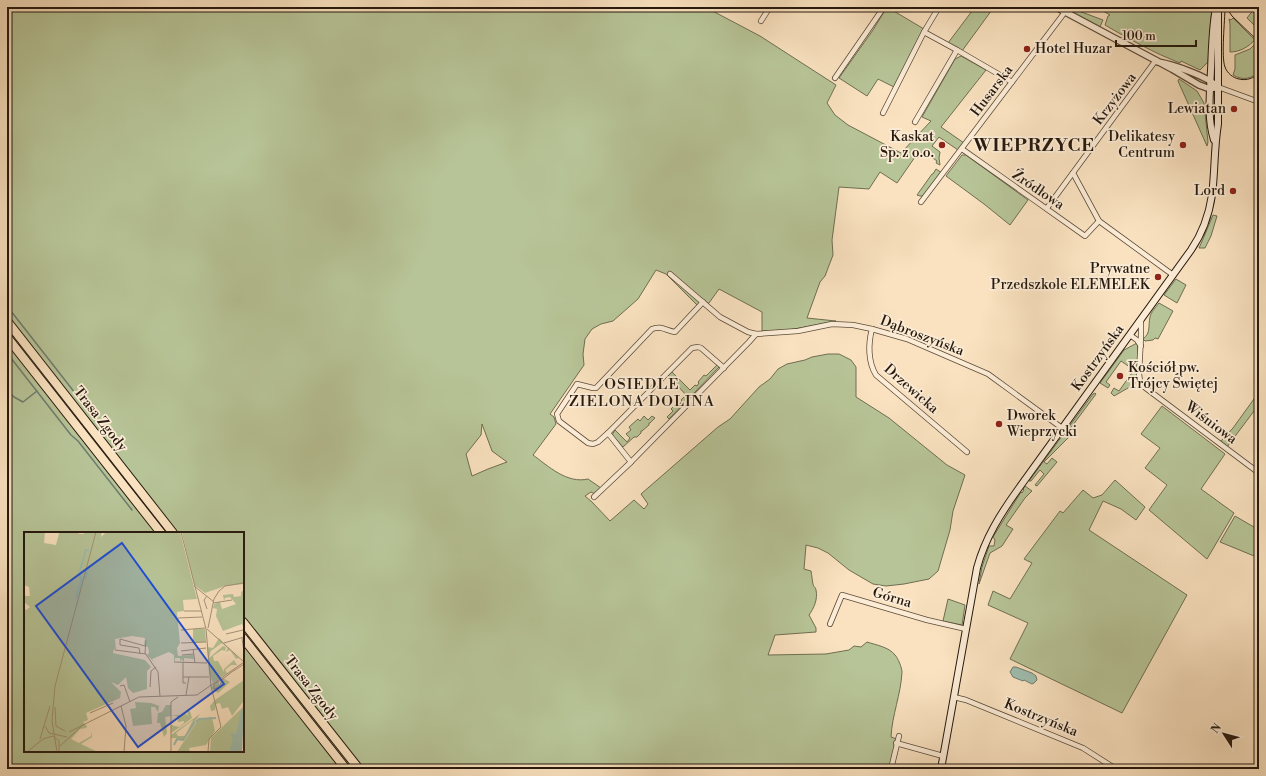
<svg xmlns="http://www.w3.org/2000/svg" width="1266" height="776" font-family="'Libre Bodoni',serif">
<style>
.green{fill:#b7c497;stroke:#6e6e52;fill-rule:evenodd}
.water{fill:#9fbeaf;stroke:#6f7c6f}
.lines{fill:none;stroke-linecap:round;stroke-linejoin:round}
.stream{stroke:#6f7c6f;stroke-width:1.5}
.minor-casing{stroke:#5b4b3a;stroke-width:6}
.tertiary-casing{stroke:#5b4b3a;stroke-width:8}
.secondary-casing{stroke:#26190e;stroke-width:8}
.motorway-casing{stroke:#26190e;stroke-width:10}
.minor{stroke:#fcecd6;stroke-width:4.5}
.tertiary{stroke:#fcecd6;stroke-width:5.5}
.secondary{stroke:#fcecd6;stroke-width:6}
.motorway{stroke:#fae2c0;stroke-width:8}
.tram{stroke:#26190e;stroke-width:1}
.poi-dot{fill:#8f2418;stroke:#fcecd6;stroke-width:1.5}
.labels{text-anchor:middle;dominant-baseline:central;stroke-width:3.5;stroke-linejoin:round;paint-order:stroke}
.poi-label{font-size:14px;fill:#26190e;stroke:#fcecd6;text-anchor:end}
.street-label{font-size:14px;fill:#26190e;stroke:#fcecd6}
.neighbourhood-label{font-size:15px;letter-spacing:1px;fill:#26190e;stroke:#fcecd6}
.district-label{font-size:18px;font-weight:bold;letter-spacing:1px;fill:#26190e;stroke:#fcecd6}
.inset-river{fill:none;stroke:#9fbeaf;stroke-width:2}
.inset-road{fill:none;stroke:#a59279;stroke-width:1}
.view{fill:#1d4ed8;fill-opacity:0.15;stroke:#1d4ed8;stroke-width:2}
.inset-edge{fill:none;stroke:#26190e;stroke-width:2}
</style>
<rect width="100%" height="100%" fill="#fae2c0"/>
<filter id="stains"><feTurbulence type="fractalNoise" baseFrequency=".005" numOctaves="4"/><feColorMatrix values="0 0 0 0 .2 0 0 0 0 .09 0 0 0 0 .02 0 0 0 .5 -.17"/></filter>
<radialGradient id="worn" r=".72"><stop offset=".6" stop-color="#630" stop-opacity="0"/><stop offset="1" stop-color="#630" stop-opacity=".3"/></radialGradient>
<g class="green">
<path d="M7 7H705L760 36 836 85 827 103 835 115 848 125 901 153 931 121 922 117 955 59 961 56 986 70 941 127 964 143 958 150 939 137 932 146 940 152 939 158 940 165 936 163 937 161 923 151 918 158 915 157 897 183 880 172 869 189 839 187 832 240 833 255 825 276 820 282 807 318 836 321 789 330 762 331V312L719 289 709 303 697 305 666 274 656 270 638 299 613 321 601 324 592 329 585 339 583 354 584 365 550 414 554 417 556 424 533 455C548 466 567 484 588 479L601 488 595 494 591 492 585 496 592 502 610 521 634 500 644 509 648 504 641 494 718 427 730 419 759 387 770 379 778 369 787 364 805 360 812 357 828 354H839L851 360 856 367V397L889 418 947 465 965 475 953 511 950 530 938 571 929 579 904 584 886 586 873 584 849 570 828 553 818 548 806 545 804 569 811 571C812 576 812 580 813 584 814 588 815 586 816 590 818 599 814 608 809 615L816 628V632L775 635 768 655 826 654 849 650 854 646 861 647 867 642C876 645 889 647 895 655 898 658 902 668 902 672 901 694 892 715 891 737L897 739 890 769H7ZM482 424 492 451 507 462 488 469 472 476 466 454 481 435ZM25 533H243V751H25Z"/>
<path d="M887 7 924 29 894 87 878 79 867 96 839 78 873 30Z"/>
<path d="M975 7H994L962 51 948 43Z"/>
<path d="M1062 7H1068L1103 20 1100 27Z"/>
<path d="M1096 7H1212L1208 62 1200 70 1181 61 1180 63C1154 53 1129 39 1105 25L1108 16 1110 15Z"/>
<path d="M1250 7H1259V30L1247 18 1254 9Z"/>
<path d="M1233 18 1255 40C1248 47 1240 52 1230 52V24L1229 19 1231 20Z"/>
<path d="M1257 42 1259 44V71C1252 79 1243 81 1233 75L1235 69V55L1250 49Z"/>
<path d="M1179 79 1197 91 1204 103 1208 142 1207 146 1178 81Z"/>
<path d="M962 155H966L1028 200 1010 225 984 204 946 176Z"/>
<path d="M936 169 942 173 923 196H920L917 195 932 174H933Z"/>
<path d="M1213 215 1217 216 1211 236 1205 248H1199L1203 239Z"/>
<path d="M1176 279 1186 285 1177 303 1164 295Z"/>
<path d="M1159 303 1173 311 1158 339 1155 338 1153 340 1145 341 1143 339C1151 333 1148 326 1150 317 1151 312 1156 307 1159 303Z"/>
<path d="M1137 343C1139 350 1138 375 1136 382L1135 384 1114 396 1111 393 1114 388 1119 391 1134 370 1121 361 1106 382 1110 385 1108 388 1100 383 1124 350Z"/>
<path d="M717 365 719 367 669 419 667 417 673 411 671 409 678 402 680 404 682 401 681 400 686 395 668 375 671 371 690 390 695 385 697 386 699 383 698 382 704 375 706 376Z"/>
<path d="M1259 392V415L1254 411 1227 447 1220 442 1233 428Z"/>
<path d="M1095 393 1096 394 1067 433 1070 436 1044 462 1047 464 1052 458 1057 462 1037 486 1035 485 1044 474 1040 470 1031 481H1029L1093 394Z"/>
<path d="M1162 406 1225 454 1201 489 1234 513 1207 559 1149 510 1167 485 1145 468 1160 448 1141 434Z"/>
<path d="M644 416 648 420 652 416 655 418 650 423H649V425L642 431H641V433L637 437H634L623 447 612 435 615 430 627 442 630 438 626 434 631 430 629 427 638 419 640 421Z"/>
<path d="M1115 480 1145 507 1136 520 1121 509 1103 501 1089 530 1187 595 1122 713 1010 659 1028 623 988 605 993 591 1010 599 1032 563 1024 559 1060 511 1063 513 1083 490 1093 498 1102 495Z"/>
<path d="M1025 486 1032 491 1025 498 1006 525 1013 529 1002 546 990 553 979 584 982 567 989 546H994L995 540 993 537 1021 492 1022 493 1024 490 1023 489Z"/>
<path d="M1235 516 1259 530V558L1220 542Z"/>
<path d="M948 599 965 605 962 625 943 621Z"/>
</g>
<path class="water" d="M1013 667H1016L1032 673 1036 676 1037 680 1034 683 1032 684 1024 680 1023 681 1013 677 1010 672Z"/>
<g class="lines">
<g class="stream">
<path d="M7 306 86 407"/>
<path d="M7 353 71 435 78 441 132 510"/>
<path d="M7 390 14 397 23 402 37 391"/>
</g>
<g class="minor-casing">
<g id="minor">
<path d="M761 21 770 7"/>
<path d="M924 32 957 50 1012 82"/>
<path d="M835 78 884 7"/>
<path d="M1218 87 1259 102"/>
<path d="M883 113 924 32 939 7"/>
<path d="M915 122 957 50"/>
<path d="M962 149 1085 236 1099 221"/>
<path d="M1073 173 1099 221 1173 275"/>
<path d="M921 202 1065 12"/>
<path d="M1047 208 1156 60"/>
<path d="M670 274 720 317 748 332 756 334 798 331 832 324 853 325 872 329 907 339 988 374 1062 428"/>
<path d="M703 302 675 332C667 331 661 325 652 329L596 388H593L577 384 557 414 559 421 588 443 593 444 598 442 608 433 692 348 698 347 701 348 724 368"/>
<path d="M1141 320V336L1139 374 1140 381 1143 386 1259 473"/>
<path d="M872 329C868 344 868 362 876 375L967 452"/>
<path d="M1130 335 1137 340 1141 346"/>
<path d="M608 433 631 462"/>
<path d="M594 497 631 462 749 342 756 334"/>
<path d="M830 624 842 595 927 620 966 629"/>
<path d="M954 697 966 700 1083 748 1116 769"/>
<path d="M896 743 943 756"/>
<path d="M891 769 899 736"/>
</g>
</g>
<g class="tertiary-casing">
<path id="tertiary" d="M1056 7 1172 69 1199 85 1210 89 1218 87C1207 76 1174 65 1158 62"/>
</g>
<g class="secondary-casing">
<g id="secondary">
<path d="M1214 140C1207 117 1210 94 1211 70 1212 49 1212 29 1216 8"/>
<path d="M941 769 977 568C985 538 1001 513 1019 488L1191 250C1202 234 1209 215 1212 195 1215 172 1214 148 1218 124V7"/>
</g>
</g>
<g class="motorway-casing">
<g id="motorway">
<path d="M7 321 173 533"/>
<path d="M7 337 161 533"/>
<path d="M243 622 359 769"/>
<path d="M243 638 346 769"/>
</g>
</g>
<use href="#minor" class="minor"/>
<use href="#tertiary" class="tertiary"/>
<use href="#secondary" class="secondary"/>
<use href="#motorway" class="motorway"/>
<g class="tram">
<path d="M1225 7C1225 20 1221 57 1225 67 1227 73 1233 78 1239 79 1247 81 1254 78 1259 73"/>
<path d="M1226 7 1232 16 1259 42"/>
</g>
</g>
<g class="poi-dot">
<circle cx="1027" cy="49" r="4"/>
<circle cx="1234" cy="109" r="4"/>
<circle cx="942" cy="145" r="4"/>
<circle cx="1183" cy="145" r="4"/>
<circle cx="1233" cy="191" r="4"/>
<circle cx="1158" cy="277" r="4"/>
<circle cx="1120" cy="376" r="4"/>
<circle cx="999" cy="424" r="4"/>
</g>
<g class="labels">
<g class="poi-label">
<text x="1035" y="49" text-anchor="start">Hotel Huzar</text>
<text x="1226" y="109">Lewiatan</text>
<text x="934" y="137">Kaskat<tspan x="934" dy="16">Sp. z o.o.</tspan></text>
<text x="1175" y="137">Delikatesy<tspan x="1175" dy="16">Centrum</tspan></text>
<text x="1225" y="191">Lord</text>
<text x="1150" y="269">Prywatne<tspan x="1150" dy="16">Przedszkole ELEMELEK</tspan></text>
<text x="1128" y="368" text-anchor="start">Kościół pw.<tspan x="1128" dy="16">Trójcy Świętej</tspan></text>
<text x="1007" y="416" text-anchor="start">Dworek<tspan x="1007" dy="16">Wieprzycki</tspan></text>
</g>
<g class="street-label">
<text transform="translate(992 91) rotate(-53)">Husarska</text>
<text transform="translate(1115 99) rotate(-53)">Krzyżowa</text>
<text transform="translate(1038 190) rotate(34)">Źródłowa</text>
<text transform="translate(922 336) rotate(21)">Dąbroszyńska</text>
<text transform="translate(1098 358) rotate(-54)">Kostrzyńska</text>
<text transform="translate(911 389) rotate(41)">Drzewicka</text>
<text transform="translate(100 419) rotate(52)">Trasa Zgody</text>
<text transform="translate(1211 423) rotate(37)">Wiśniowa</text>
<text transform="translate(892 598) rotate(16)">Górna</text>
<text transform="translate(311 688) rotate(52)">Trasa Zgody</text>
<text transform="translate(1041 718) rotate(22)">Kostrzyńska</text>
</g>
<g class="neighbourhood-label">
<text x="642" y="384">OSIEDLE<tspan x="642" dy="17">ZIELONA DOLINA</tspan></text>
</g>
<g class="district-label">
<text x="1034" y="145">WIEPRZYCE</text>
</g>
</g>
<g transform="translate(24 532)">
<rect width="220" height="220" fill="#fae2c0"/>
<path d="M0 0H21L20 11 32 13 35 1 29 0 60 2 59 0H78L77 5 82 0H156L173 67 159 68 160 79 153 80 156 111 153 116 154 124 169 123 170 127 160 126V130L157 127 156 130V126H151V129H155H150V123L145 120 128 127 130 130 123 123 125 121 124 115 120 114 121 106 108 104 91 107 92 118 90 117 89 121 121 128 127 135 123 139V157L109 161 104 156 102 145 94 153 87 150 97 160 96 166 62 181 64 188 59 190 63 194 62 196 56 197 47 207 55 211 67 204 68 200V205L57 212 74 220H0V76L2 78 6 75 0 70V64H6L5 55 0 53ZM158 0H220V52L201 54 181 61 170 53ZM220 58V97L218 92 199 99 192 84 193 77 189 76 190 72 196 70 198 77 212 72 206 65 201 66 200 69 199 63 209 62 210 65 217 64V60ZM169 97H181L182 110H169ZM195 106 215 126 212 127 206 118 202 120 204 115 198 111 187 119 185 126 199 114 202 115 201 119 198 118 189 124 190 129H194L200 140V137L210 128 213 133H207L201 138 203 141 189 151 185 141 183 115 189 116ZM199 146 206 150 190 165 194 161 188 157V154L195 149V157ZM220 148V173L219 170 208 184 204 175 198 177 196 171 192 172 191 178 187 179 186 174 191 168ZM111 170 127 171 135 174 134 180 131 175H127L128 192 109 194 106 177 112 176ZM142 173H147V184L141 185 143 201 140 205 136 191H133L134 181 138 180ZM220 174 215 220H186L187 206ZM163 179H166L168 186 156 195 147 201V193L155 195 160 191V189L154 190 153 184 147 183H160V180L164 184ZM176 182 159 208H154L150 212 154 206H147V203ZM169 188 161 204H154L152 201ZM188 185 191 199 182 213 165 216 166 220H153L174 188Z" fill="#b7c497" fill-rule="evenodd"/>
<path d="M220 177 218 220H205L209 208 206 201 212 202 217 179Z" fill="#9fbeaf"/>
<path class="inset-river" d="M57 47 55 42 62 18H65M61 47 65 34M52 67 58 45M172 190 175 187 192 186M150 213 153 207 159 208 171 190"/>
<path class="inset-road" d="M32 0 54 1M157 0 182 97 187 154M170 54 190 70M189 71 208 68M183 77 180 68 183 64M160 79H177M154 86 178 85M184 96 190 67 195 59 201 54 219 51M183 97 220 130M157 98 181 96M202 102 219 98M218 106 220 120M122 108 121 121 134 140 136 164M157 111 182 110M200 111 220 105M169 117 171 131M91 118 122 122M157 119 182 116M116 122 115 116 96 113V107L121 114M158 123 170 122M150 130 183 131M159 130V151H162M159 145H185M199 146 195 155 190 157V152L200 146 209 139 211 138 220 132M96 154 100 153 106 170M126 155 127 139 132 135M162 163 165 145M97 174 102 194 100 220M31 175 32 194 41 199M66 181 89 171M21 194 25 201 43 205M45 200 115 165 173 163 220 130M16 207 26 174M36 214 60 192M3 220 19 207 29 204 35 209V220M33 220 28 189 31 154 72 0M147 220V170L154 165M184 220 185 207 197 195 187 154"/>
<path class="view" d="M98 11 200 152 114 215 12 74Z"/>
<rect width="220" height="220" class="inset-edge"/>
</g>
<rect width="1266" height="776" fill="none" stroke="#fae2c0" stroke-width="24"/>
<rect x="8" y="8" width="1250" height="760" fill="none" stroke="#26190e" stroke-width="2"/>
<rect x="12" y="12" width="1242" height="752" fill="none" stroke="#26190e"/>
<g transform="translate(1224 734) rotate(306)" stroke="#fcecd6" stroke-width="3" paint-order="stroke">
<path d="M0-3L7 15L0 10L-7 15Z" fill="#26190e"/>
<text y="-6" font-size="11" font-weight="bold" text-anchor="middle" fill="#26190e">N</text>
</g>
<path d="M1116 40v6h80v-6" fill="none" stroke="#26190e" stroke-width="2"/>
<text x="1122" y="40" font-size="12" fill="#26190e" stroke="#fcecd6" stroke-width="3" paint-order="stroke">100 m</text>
<rect width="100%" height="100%" filter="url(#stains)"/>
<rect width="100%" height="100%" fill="url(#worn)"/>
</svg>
